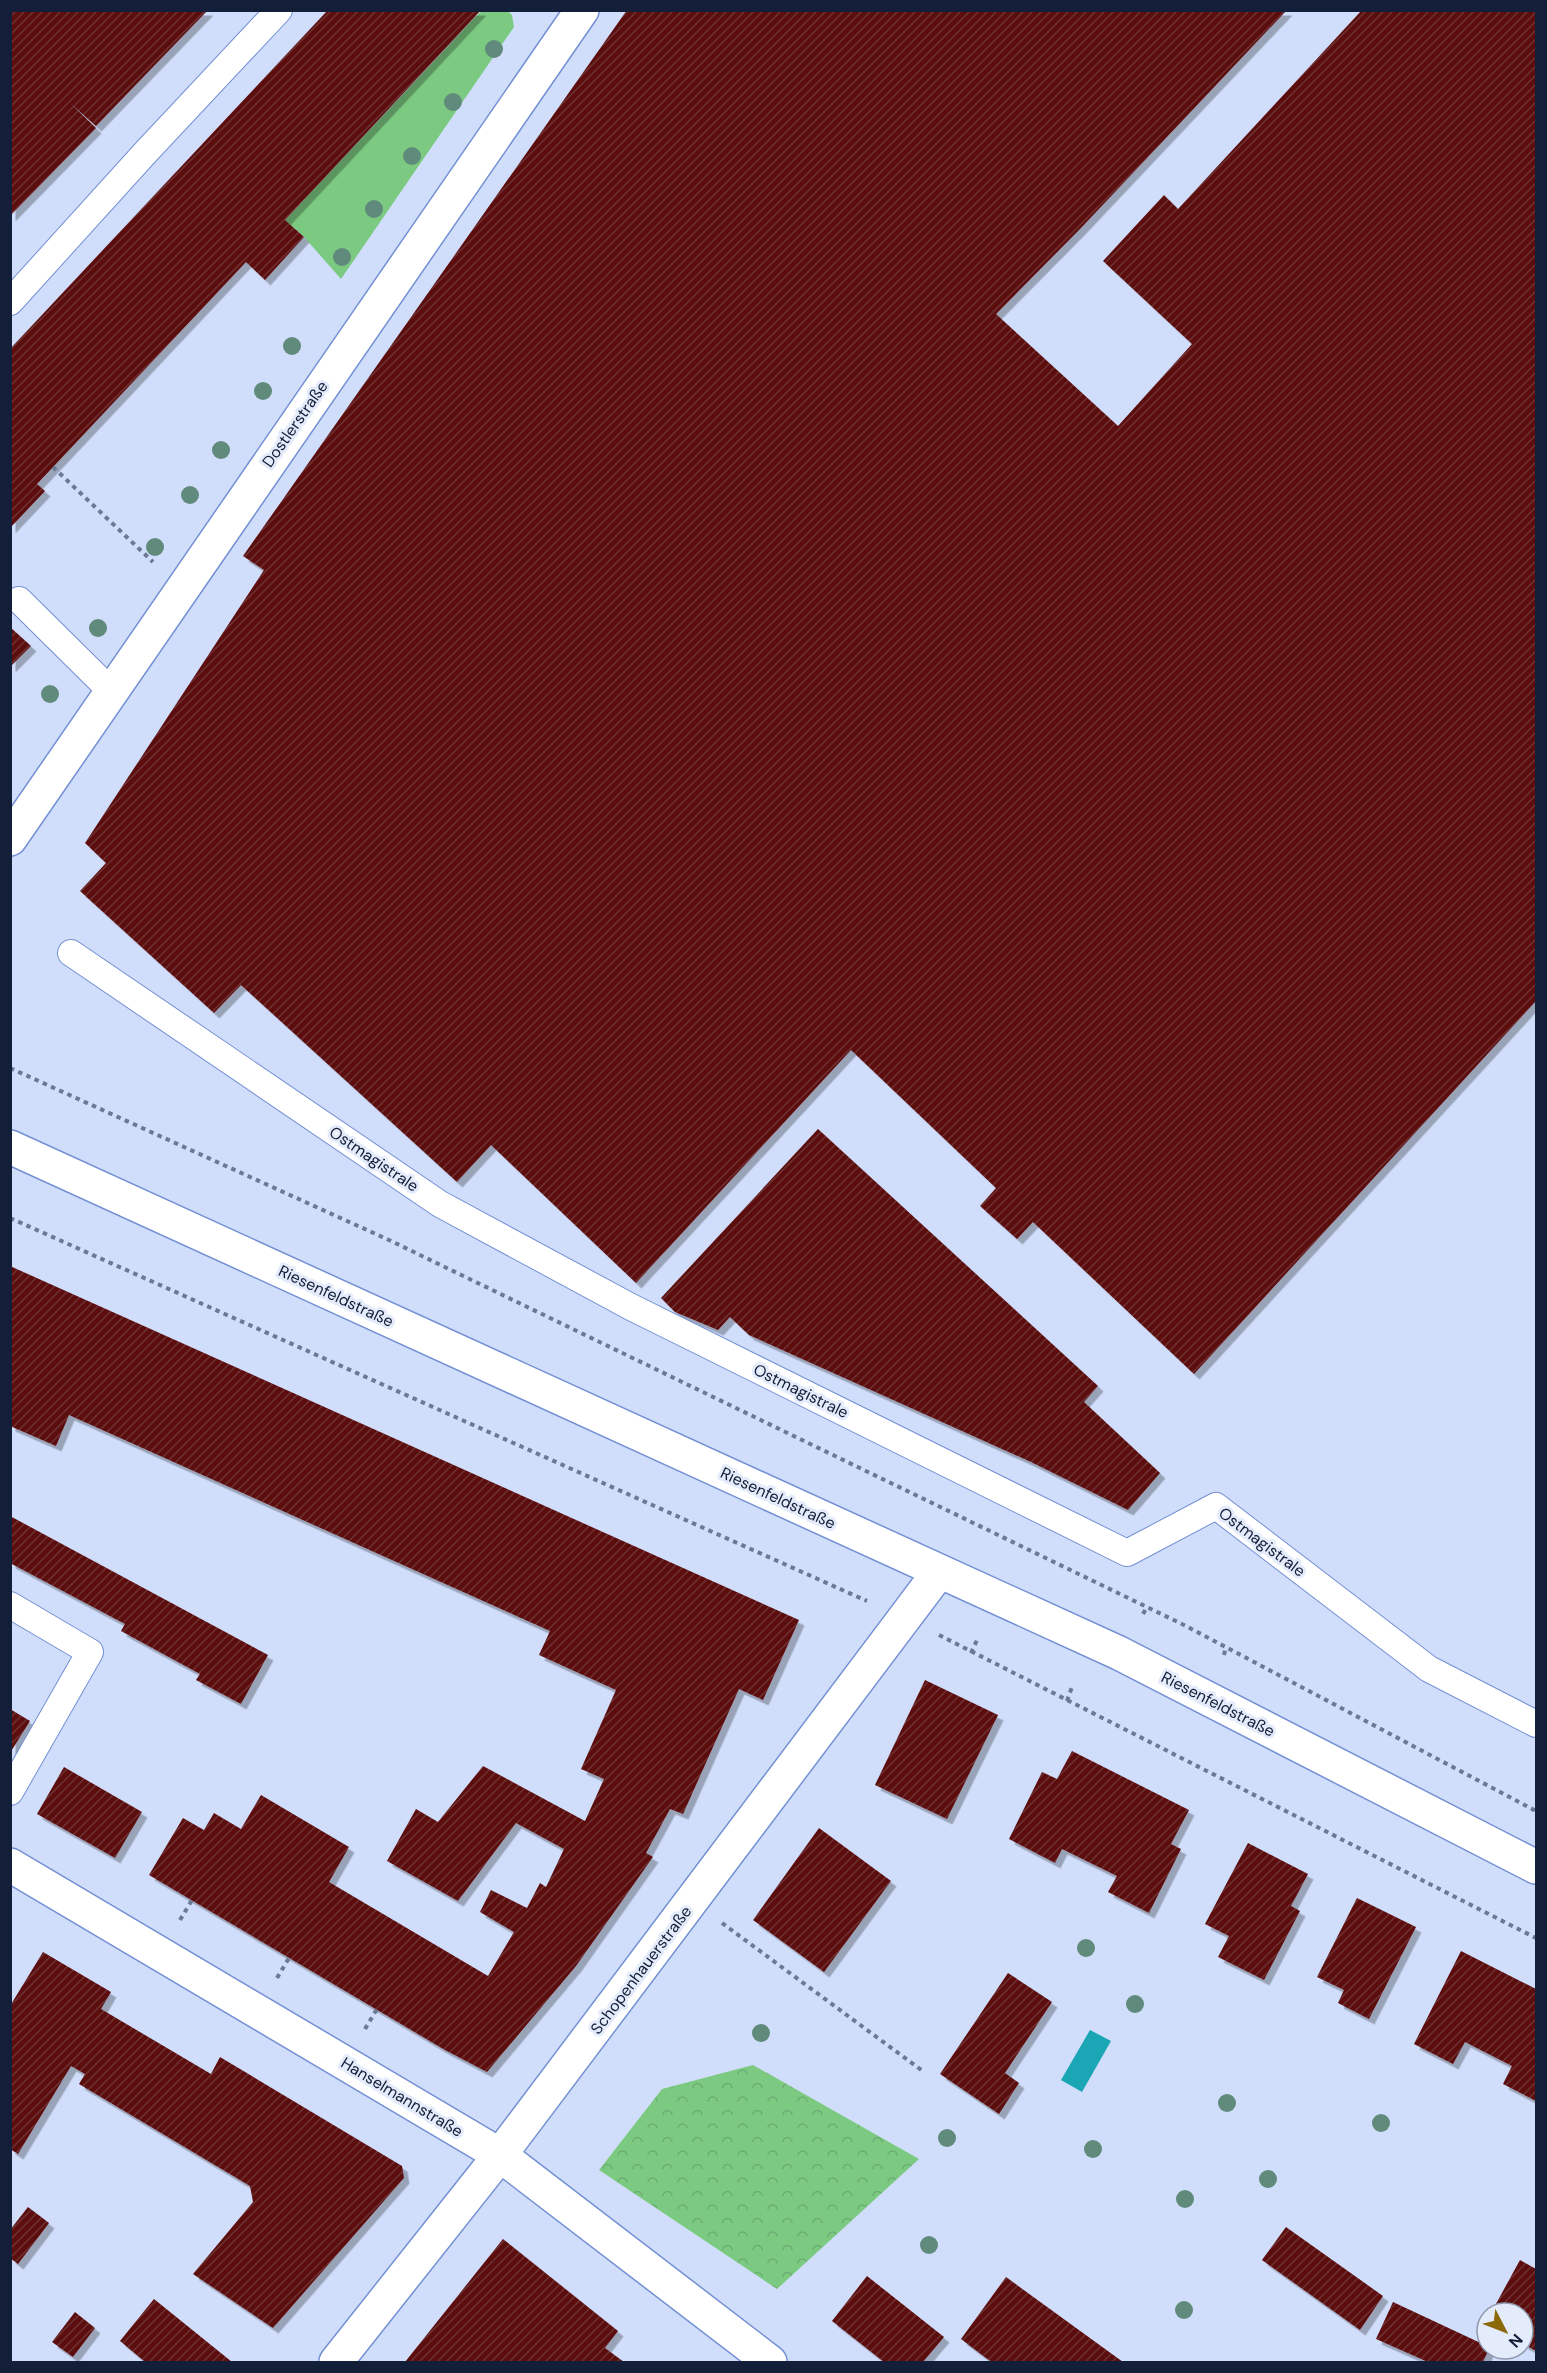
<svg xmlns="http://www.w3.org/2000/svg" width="1547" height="2373" font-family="'DM Sans',sans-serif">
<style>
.grass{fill:#7cca82}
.park{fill:url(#park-crowns)}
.water{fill:#1aa6b4}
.building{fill:url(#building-hatch);filter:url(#shadow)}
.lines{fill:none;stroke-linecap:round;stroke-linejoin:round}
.lane-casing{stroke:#7390d4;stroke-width:28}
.street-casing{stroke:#7390d4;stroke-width:36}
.path{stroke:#6c7894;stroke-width:4;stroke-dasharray:4.5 4.5;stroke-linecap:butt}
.lane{stroke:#fff;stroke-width:26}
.street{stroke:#fff;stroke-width:33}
.tree{fill:#608a7b}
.labels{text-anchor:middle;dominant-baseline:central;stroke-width:6;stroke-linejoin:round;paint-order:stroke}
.street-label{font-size:16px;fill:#131e39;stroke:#e4ebfa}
</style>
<defs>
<pattern id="park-crowns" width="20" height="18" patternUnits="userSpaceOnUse" patternTransform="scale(1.5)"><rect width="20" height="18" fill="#7cca82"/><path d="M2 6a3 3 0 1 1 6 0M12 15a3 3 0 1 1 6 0" fill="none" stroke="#6aad71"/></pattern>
<pattern id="building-hatch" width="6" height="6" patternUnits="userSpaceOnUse" patternTransform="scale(1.5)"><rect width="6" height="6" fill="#5b0d0e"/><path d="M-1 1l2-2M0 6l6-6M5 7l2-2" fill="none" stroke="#6e3032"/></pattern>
<filter id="shadow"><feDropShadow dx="5.5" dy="5.5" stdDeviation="0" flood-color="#0004"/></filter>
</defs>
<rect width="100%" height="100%" fill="#d1defb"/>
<path class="grass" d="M481 11H508L512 15 514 27 341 279 304 237 285 220Z"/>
<path class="park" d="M753 2065 919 2159 777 2289 599 2170 662 2089Z"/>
<path class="water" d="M1090 2030 1111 2041 1082 2092 1061 2080Z"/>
<g class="building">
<path d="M10 10H208L96 126 70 103 96 128 10 216Z"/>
<path d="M328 10H481L285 220 304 237 265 280 246 262 37 484 45 491 10 528V349Z"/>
<path d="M627 10H1287L1080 229 996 314 1118 426 1192 344 1103 261 1164 195 1178 209 1362 10H1536V1001L1194 1374 1033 1222 1017 1239 980 1206 996 1188 851 1050 636 1283 491 1145 457 1182 241 985 214 1013 80 891 106 863 85 843 264 570 243 556Z"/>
<path d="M10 627 31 646 10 667Z"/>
<path d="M818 1129 1098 1386 1084 1402 1160 1473 1128 1510 1031 1462 749 1335 730 1317 718 1330 675 1312 661 1298Z"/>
<path d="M10 1266 799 1620 763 1700 739 1689 683 1814 670 1809 646 1853 653 1857 576 1966 487 2072 445 2050 149 1875 183 1818 204 1830 214 1813 241 1829 261 1795 349 1847 329 1882 488 1976 514 1932 480 1912 491 1890 527 1908 540 1883 546 1887 564 1849 516 1823 458 1901 387 1861 416 1809 438 1822 483 1766 585 1821 604 1779 581 1769 616 1690 539 1655 550 1631 69 1415 56 1446 10 1426Z"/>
<path d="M10 1516 268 1655 241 1704 196 1680 200 1674 121 1631 125 1624 10 1563Z"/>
<path d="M925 1680 998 1715 947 1819 875 1785Z"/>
<path d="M10 1709 30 1721 10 1753Z"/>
<path d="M1072 1751 1189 1810 1171 1844 1181 1849 1149 1913 1108 1892 1117 1876 1062 1849 1055 1863 1009 1839 1042 1772 1057 1779Z"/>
<path d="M64 1767 142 1812 115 1858 37 1814Z"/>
<path d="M819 1828 891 1881 824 1972 753 1920Z"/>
<path d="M1248 1843 1308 1874 1291 1906 1300 1911 1264 1980 1218 1957 1229 1936 1205 1924Z"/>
<path d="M1357 1898 1416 1927 1369 2019 1338 2003 1344 1990 1317 1977Z"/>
<path d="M1461 1951 1536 1989V2101L1503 2084 1512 2066 1465 2042 1453 2064 1414 2044Z"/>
<path d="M43 1952 111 1992 101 2009 211 2074 220 2057 402 2166 404 2178 273 2328 193 2274 253 2202 250 2186 79 2084 85 2074 71 2066 18 2154 10 2149V2006Z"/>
<path d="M1008 1973 1052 2002 1005 2073 1019 2083 999 2114 940 2074Z"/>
<path d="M28 2207 49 2223 18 2264 10 2258V2230Z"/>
<path d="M1286 2227 1383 2296 1360 2330 1262 2260Z"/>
<path d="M503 2239 618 2331 605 2348 624 2362H405Z"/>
<path d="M1520 2260 1536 2269V2351L1523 2344V2313H1491Z"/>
<path d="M867 2276 944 2337 923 2362H884L832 2321Z"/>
<path d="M1006 2277 1032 2296 1123 2362H992L986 2358 961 2339Z"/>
<path d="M154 2299 232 2362H142L144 2361 120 2341Z"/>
<path d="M1393 2302 1487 2346V2349H1489L1483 2362H1428L1376 2339Z"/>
<path d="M75 2312 95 2328 73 2357 52 2342Z"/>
</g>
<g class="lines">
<g class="lane-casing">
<g id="lane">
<path d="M10 302 145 153 279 10"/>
<path d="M19 600 111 691"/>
<path d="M71 953 440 1204 631 1307 1127 1553 1216 1506 1429 1669 1536 1724"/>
<path d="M10 1605 90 1652 10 1792"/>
</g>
</g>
<g class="street-casing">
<g id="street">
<path d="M10 839 582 10"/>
<path d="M10 1147 1119 1653 1536 1867"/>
<path d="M10 1865 500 2155 770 2362"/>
<path d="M336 2362 500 2155 939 1572"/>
</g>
</g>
<g class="path">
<path d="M53 467 153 562"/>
<path d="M10 1068 389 1240 1184 1625 1536 1811"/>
<path d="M10 1218 867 1601"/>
<path d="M1143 1614 1147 1607"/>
<path d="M939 1635 1536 1938"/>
<path d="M971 1653 977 1640"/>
<path d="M1224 1655 1226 1647"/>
<path d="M1067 1701 1072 1687"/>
<path d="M180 1920 192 1900"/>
<path d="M722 1923 924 2072"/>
<path d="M277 1978 289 1958"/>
<path d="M365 2029 377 2009"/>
</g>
<use href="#lane" class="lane"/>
<use href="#street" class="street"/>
</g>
<g class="tree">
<circle cx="494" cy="49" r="9"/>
<circle cx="453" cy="102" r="9"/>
<circle cx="412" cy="156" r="9"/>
<circle cx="374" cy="209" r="9"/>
<circle cx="342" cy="257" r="9"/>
<circle cx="292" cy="346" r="9"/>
<circle cx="263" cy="391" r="9"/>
<circle cx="221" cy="450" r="9"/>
<circle cx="190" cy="495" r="9"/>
<circle cx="155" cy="547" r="9"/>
<circle cx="98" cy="628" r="9"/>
<circle cx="50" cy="694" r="9"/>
<circle cx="1086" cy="1948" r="9"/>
<circle cx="1135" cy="2004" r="9"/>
<circle cx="761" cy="2033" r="9"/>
<circle cx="1227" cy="2103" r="9"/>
<circle cx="1381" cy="2123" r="9"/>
<circle cx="947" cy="2138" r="9"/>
<circle cx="1093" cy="2149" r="9"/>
<circle cx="1268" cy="2179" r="9"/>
<circle cx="1185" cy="2199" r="9"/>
<circle cx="929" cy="2245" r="9"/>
<circle cx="1184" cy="2310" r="9"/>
</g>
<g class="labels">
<g class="street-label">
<text transform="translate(295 424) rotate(-55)">Dostlerstraße</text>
<text transform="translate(374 1159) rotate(34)">Ostmagistrale</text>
<text transform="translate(336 1296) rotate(25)">Riesenfeldstraße</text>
<text transform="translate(801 1391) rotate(26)">Ostmagistrale</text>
<text transform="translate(778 1498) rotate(25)">Riesenfeldstraße</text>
<text transform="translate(1262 1542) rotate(37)">Ostmagistrale</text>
<text transform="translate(1218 1704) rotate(27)">Riesenfeldstraße</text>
<text transform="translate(641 1970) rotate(-53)">Schopenhauerstraße</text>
<text transform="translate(402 2097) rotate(31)">Hanselmannstraße</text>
</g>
</g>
<rect width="1547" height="2373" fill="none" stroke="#131e39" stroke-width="24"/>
<g transform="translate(1505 2331) rotate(132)"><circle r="28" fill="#e4ebfa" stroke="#9099ad" stroke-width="1.5"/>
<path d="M0-4.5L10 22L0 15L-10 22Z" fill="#8b6909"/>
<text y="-9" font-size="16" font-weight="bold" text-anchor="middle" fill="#131e39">N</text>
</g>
</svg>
